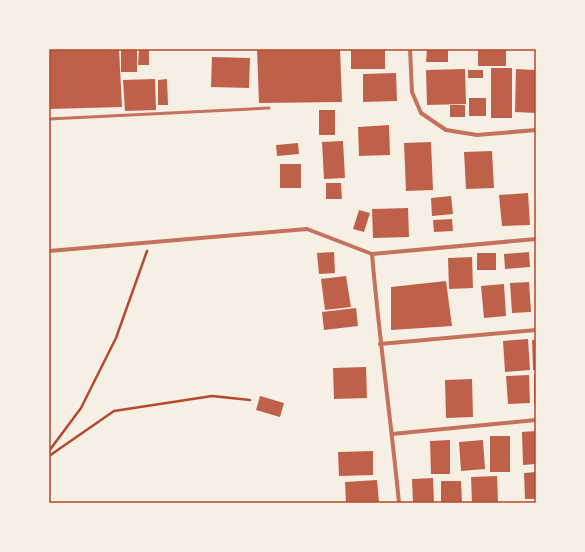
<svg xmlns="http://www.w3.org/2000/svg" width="585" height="552" font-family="'Public Sans',sans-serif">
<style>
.building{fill:#bf614a}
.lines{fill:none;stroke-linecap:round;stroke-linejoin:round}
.path{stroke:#b5482f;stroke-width:2.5}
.service{stroke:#c5725c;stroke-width:3}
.minor{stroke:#c5725c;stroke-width:4}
.neatline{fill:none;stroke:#b5482f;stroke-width:1.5}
</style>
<rect width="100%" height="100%" fill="#f6efe4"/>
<g class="building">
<path d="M49 49H119L122 107 49 109Z"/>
<path d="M139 49H149V65H138Z"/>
<path d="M257 49H340L342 102 259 103Z"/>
<rect x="351" y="49" width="34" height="20"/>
<path d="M427 49H448V62H426Z"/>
<rect x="478" y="49" width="28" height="17"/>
<rect x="121" y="50" width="16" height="22"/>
<path d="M212 57 250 58 249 88 211 87Z"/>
<rect x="491" y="68" width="21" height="50"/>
<path d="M465 69 466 104 427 105 426 70Z"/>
<path d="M516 69 536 70V113L515 112Z"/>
<rect x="468" y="70" width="15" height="8"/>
<path d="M396 73 397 101 363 102V74Z"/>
<path d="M155 79 156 110 125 111 123 80Z"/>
<path d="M167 79 168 105H158V80Z"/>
<rect x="469" y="98" width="17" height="18"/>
<rect x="450" y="105" width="15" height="12"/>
<rect x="319" y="110" width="16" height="25"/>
<path d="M389 125 390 155 359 156 358 127Z"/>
<path d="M343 141 345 178 324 179 322 142Z"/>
<path d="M431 142 433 190 406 191 404 143Z"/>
<path d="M298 143 299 154 277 156 276 145Z"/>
<path d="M492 151 494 188 466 189 464 152Z"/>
<rect x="280" y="164" width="21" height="24"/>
<path d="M326 183H341L342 199H326Z"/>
<path d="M528 193 530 225 502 226 499 195Z"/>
<path d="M451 196 453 214 432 216 431 198Z"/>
<path d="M408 208 409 237 373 238 372 209Z"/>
<path d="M359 210 370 213 364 232 353 229Z"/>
<path d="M452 219 453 231 434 232 433 220Z"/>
<path d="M334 252 335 273 319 274 317 253Z"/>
<path d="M529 252 530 267 505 269 504 254Z"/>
<rect x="477" y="253" width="19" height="17"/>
<path d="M472 257 473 288 449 289 448 258Z"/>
<path d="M346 276 351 307 325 310 321 279Z"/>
<path d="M446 281 452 326 391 330V287Z"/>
<path d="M529 282 531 312 512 313 510 283Z"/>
<path d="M504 284 506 316 484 318 481 286Z"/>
<path d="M356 308 358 326 324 330 322 312Z"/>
<path d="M528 339 530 370 505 372 503 341Z"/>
<path d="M532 340H536V370H533Z"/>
<path d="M366 367 367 398 334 399 333 368Z"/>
<rect x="534" y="374" width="2" height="30"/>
<path d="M529 375 530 403 508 404 506 376Z"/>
<path d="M472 379 473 417 446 418 445 380Z"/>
<path d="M260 396 284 403 280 417 256 410Z"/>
<path d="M536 431V464L523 465 522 432Z"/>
<rect x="490" y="436" width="20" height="36"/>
<path d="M450 440V474H431L430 441Z"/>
<path d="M483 440 485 469 461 471 459 442Z"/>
<path d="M373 451V475L339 476 338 452Z"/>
<path d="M536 472V499H525L524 473Z"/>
<path d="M497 476 498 502 472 503 471 477Z"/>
<path d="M433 478 434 503H413L412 479Z"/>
<path d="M377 480 379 502 346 503 345 482Z"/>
<path d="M441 481H461L462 502H441Z"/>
</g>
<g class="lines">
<g class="path">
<path d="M49 451 81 408 116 338 147 251"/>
<path d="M49 456 114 411 212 396 250 400"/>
</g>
<path class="service" d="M49 119 269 108"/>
<g class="minor">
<path d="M410 49 412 92 421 113 446 130 477 135 536 130"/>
<path d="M49 251 307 229 372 254 536 239"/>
<path d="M372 254C379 337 391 420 399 503"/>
<path d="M380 344 536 330"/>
<path d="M392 434 536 420"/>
</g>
</g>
<rect width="585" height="552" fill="none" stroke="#f6efe4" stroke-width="100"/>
<rect x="50" y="50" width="485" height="452" class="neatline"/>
</svg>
